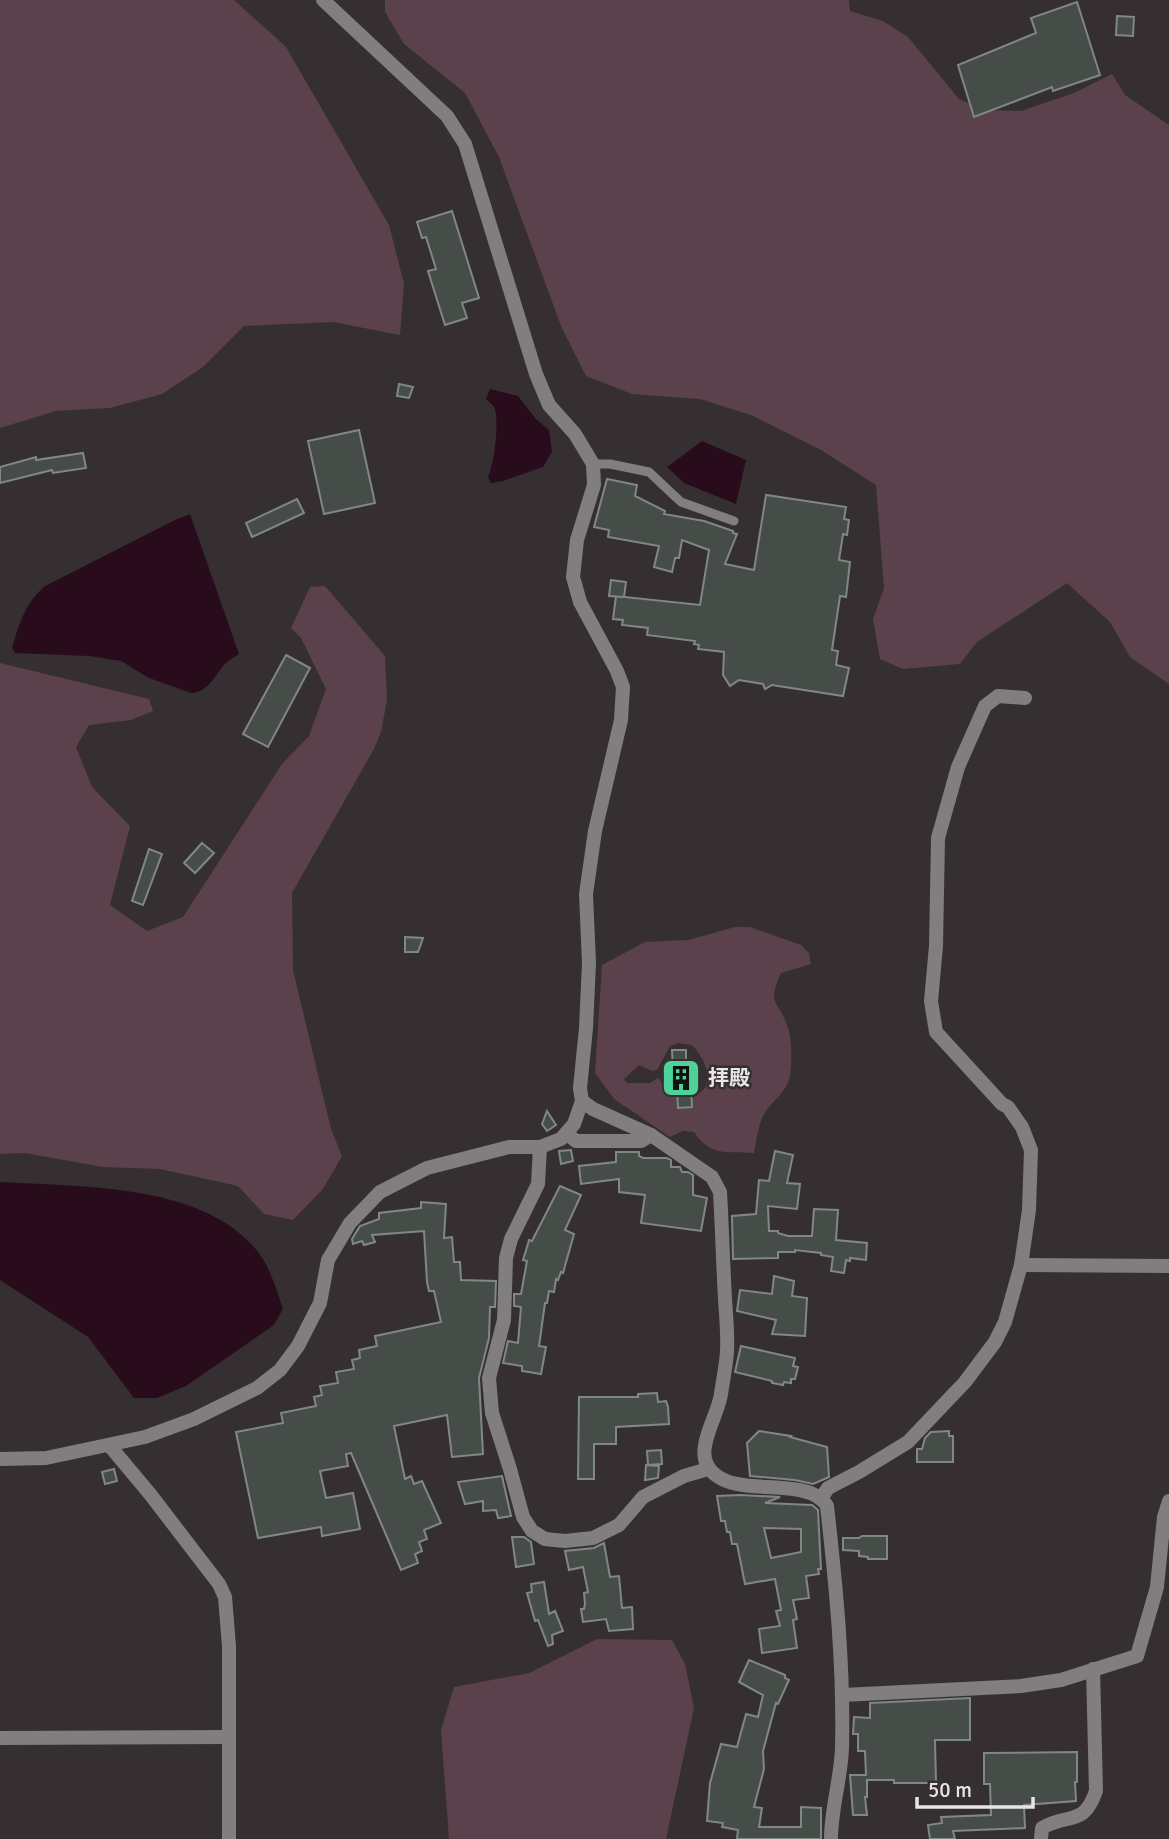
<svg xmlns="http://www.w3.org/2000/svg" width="1169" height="1839" font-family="Signika,'Noto Sans JP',sans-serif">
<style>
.green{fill:#5a414c;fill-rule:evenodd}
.water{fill:#290c1b}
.building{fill:#464d49;stroke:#808884;stroke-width:2;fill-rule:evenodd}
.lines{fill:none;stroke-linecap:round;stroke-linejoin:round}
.service{stroke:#817e7f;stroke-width:9}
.minor{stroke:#817e7f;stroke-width:14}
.labels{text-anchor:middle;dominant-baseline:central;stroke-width:5;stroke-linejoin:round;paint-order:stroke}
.poi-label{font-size:21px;font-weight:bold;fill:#e9e5e6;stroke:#362f32;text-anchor:start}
</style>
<rect width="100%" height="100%" fill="#362f32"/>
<g class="green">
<path d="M0 0H234L286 47 389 225 404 284 400 335 333 322 244 326 203 367 162 394 110 408 56 411 0 428Z"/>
<path d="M385 0H849L850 11 883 21 908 37 959 99 983 110 1021 111 1074 93 1112 74 1125 95 1169 125V684L1130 657 1110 622 1067 583 977 642 960 664 903 669 880 659 873 619 884 588 876 485 821 450 751 415 700 399 632 394 586 376 561 326 499 157 465 93 404 44 385 12Z"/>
<path d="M325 586 385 656 387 700 381 732 374 749 292 893 293 970 331 1129 342 1156 323 1189 293 1220 264 1214 238 1186 160 1169 103 1167 25 1153 0 1154V663L149 699 153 711 131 720 89 725 76 747 92 787 130 826 110 905 147 931 183 917 282 764 309 736 326 689 301 638 291 628 310 587Z"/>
<path d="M735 927H750L801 945 809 953 811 964 781 973C766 1006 779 1000 788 1028 792 1040 792 1063 790 1076 786 1093 775 1098 766 1111 758 1123 757 1139 754 1153 726 1151 711 1157 694 1132L683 1131 670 1137 614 1099 595 1073 602 965 645 942 688 940ZM678 1043 692 1045C704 1059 709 1068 706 1087L688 1103 674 1096 658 1078 650 1083H627L624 1079 639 1065 652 1071 657 1070 670 1046Z"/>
<path d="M597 1639 672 1640 685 1664 694 1708 666 1839H449L441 1730 454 1687 529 1673Z"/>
</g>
<g class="water">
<path d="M490 389 518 396 536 419 549 430 552 452 543 467 503 481 491 483 488 477C494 464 500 421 494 407 492 404 489 402 486 399Z"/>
<path d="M702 441 746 460 736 504 684 483 667 467Z"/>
<path d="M190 514 239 654C235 657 229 660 225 664 215 675 209 692 191 693L149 678 121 661 89 656 15 653 12 648C19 624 25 603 45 586L175 520Z"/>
<path d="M0 1182C79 1187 197 1183 253 1246 269 1263 276 1288 283 1309L274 1325 186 1386 157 1398H134L88 1337 0 1280Z"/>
</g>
<g class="building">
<path d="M1077 2 1100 75 1053 91 1052 87 974 117 958 65 1036 33 1031 18Z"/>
<path d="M1117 16 1134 17 1133 36 1116 35Z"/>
<path d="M452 211 479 298 462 303 467 318 445 325 428 271 436 269 426 237 422 238 417 222Z"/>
<path d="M399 384 413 387 409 398 397 396Z"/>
<path d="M359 430 375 503 324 514 308 441Z"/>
<path d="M83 453 86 468 53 473 52 470 0 483V467L36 457V460Z"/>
<path d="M607 479 637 485 635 496 665 511 664 514 704 521 733 531V533L737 534 725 564 754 570 766 495 846 507 844 519 849 520 847 535 843 534 839 560 850 562 846 597 840 596 832 650 838 651 836 665 849 668 843 696 772 685 765 689 763 684 739 680 730 686 723 675 724 652 698 649 699 645 694 644 695 641 647 635 648 628 622 625 623 620 613 619 616 596 700 605 709 550 682 540 679 558H675L672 572 654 567 659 546 608 537 609 530 594 527Z"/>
<path d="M297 499 304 513 252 537 246 523Z"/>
<path d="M611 580 626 582 624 597 609 596Z"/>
<path d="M286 655 310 668 268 747 243 734Z"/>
<path d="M202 843 214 853 195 873 184 863Z"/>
<path d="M149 849 162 854 143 905 132 901Z"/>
<path d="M405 937 423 938 418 952H405Z"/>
<path d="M672 1050H686V1069H695L696 1085H691L692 1107 678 1108 677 1088 675 1085H667L666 1072H673Z"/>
<path d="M547 1111 556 1125 547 1131 542 1124Z"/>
<path d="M571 1150 573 1161 561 1164 559 1151Z"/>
<path d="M775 1151 793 1155 787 1183 800 1184 797 1209 768 1206 769 1231H778V1233L788 1236H812L814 1209 838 1210 836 1240 867 1243 866 1260 850 1258V1261L846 1260 844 1273 831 1271 833 1257 821 1255V1253L795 1250V1252H778V1258L733 1259 732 1216 756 1214 759 1180 769 1181Z"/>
<path d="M616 1152H639V1156L643 1158H667L671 1160V1167H680L682 1172H688L693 1175V1195L707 1198 701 1231 641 1223 645 1195 619 1192V1179L581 1184 579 1166 616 1162Z"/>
<path d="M560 1186 581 1195 565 1230 574 1234 563 1273 561 1272 558 1280 556 1279 554 1292 549 1291 547 1303H545L539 1346 546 1347 541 1374 522 1371V1366L503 1363 508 1341 518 1343 521 1307 514 1306V1294H521L527 1261 523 1260 527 1247 529 1240 532 1241Z"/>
<path d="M421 1202 446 1204 444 1238 452 1237 454 1262H460L461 1280 496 1281 495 1307H490L489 1338 479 1378 483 1454 452 1457 447 1415 394 1426 405 1479 411 1476 414 1484 422 1481 441 1523 424 1530 427 1539 419 1542 422 1551 415 1554 418 1563 401 1570 351 1453 346 1454 348 1466 320 1471 326 1498 353 1493 360 1529 322 1536 321 1527 258 1538 236 1432 283 1423 281 1413 316 1406 314 1397 322 1395 320 1386 338 1383 336 1372 354 1369 352 1360 360 1358 359 1350 377 1346 375 1336 441 1322 434 1291H429L427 1282 424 1231 372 1235 375 1242 364 1245 362 1241 353 1244 352 1239 360 1226 379 1219V1213L421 1208Z"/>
<path d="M774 1276 794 1281 792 1296 807 1298 805 1336 772 1334 776 1320 737 1311 740 1290 772 1294Z"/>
<path d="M741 1346 795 1358 793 1366 798 1367 795 1379H791V1383L784 1382 783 1385 772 1383V1381L735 1372Z"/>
<path d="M657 1393 658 1402 666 1401 668 1407 669 1424 616 1427V1444H594V1479H578L579 1397H638V1394Z"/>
<path d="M759 1431 791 1436 790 1437 827 1447 829 1477 813 1484 795 1480 750 1476 747 1443Z"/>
<path d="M949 1431V1436H953V1462H917V1449H922L925 1438 931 1432Z"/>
<path d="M661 1450 662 1464 648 1465 647 1451Z"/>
<path d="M646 1465 659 1466 658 1478 645 1480Z"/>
<path d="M114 1469 117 1481 105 1484 102 1472Z"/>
<path d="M502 1476 511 1516 498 1518 496 1510 483 1511V1501L465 1504 458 1482Z"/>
<path d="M740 1495 780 1497 765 1503 812 1505 818 1510 821 1569H818L819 1574 806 1576 809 1598 793 1600 797 1619 793 1620 797 1648 762 1653 759 1629 780 1626 776 1611 781 1610 775 1579 745 1584 737 1544H732L730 1532H727L725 1521H721L717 1496ZM764 1528 801 1529V1552L771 1558Z"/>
<path d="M862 1536H887V1559H868V1557L859 1556V1551L843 1550V1538H859Z"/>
<path d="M512 1537H524L531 1542 534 1564 516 1567Z"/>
<path d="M604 1543 610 1577 619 1576 622 1608 632 1607 633 1629 609 1631 606 1619 583 1622 581 1609H584L585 1604 584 1593 588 1592 583 1567 569 1570 565 1551 594 1548Z"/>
<path d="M544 1582 549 1614 555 1611 563 1631 552 1635 553 1644 548 1646 538 1620 535 1621 527 1593 532 1592 531 1584Z"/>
<path d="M749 1660 785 1675V1678L789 1680 778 1704 776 1703 763 1751 764 1769 754 1807 762 1808 759 1827H801V1807L821 1808V1839H737L738 1830 722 1827 723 1823 707 1821 710 1783 721 1744 737 1747 746 1714 758 1717 763 1695 739 1682Z"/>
<path d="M970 1698V1740H935L936 1783H894V1780H867V1797H865L867 1815H853L850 1775H866L865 1751H858V1734H853L854 1717 870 1718V1703Z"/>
<path d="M1077 1752V1782H1075L1076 1801 1024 1805 1025 1828 953 1831 955 1839H930L928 1825 942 1823 941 1817 991 1815 990 1784H984V1753Z"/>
</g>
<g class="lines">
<path class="service" d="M593 464H610L649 472 681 502 734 521"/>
<g class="minor">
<path d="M582 1101 593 1109 651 1135 712 1177 720 1192C722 1227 723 1263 725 1299 726 1316 728 1334 727 1352 726 1366 723 1380 721 1394 717 1422 685 1460 722 1479 750 1494 811 1478 827 1506 836 1586 844 1667 842 1748 841 1779 831 1808 831 1839"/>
<path d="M566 1133 576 1141H641L651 1135"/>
<path d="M540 1147 538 1184 511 1239 506 1258 504 1320 489 1378 492 1413 510 1469 523 1517 532 1531 545 1539 565 1541 593 1538 619 1525 643 1497 684 1476 708 1469"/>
<path d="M1021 1265 1169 1266"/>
<path d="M109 1445 150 1494 219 1584 225 1597 229 1646V1839"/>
<path d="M0 1459 46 1458 145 1437 194 1419 257 1388 280 1370 298 1346 320 1303 328 1260 350 1223 380 1192 427 1168 509 1147H540L561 1139 574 1124 582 1101 580 1088 586 1028 589 963 586 894 595 831 621 720 623 687 617 671 580 602 573 577 577 540 594 485 593 464 575 434 549 405 536 374 465 144 447 116 323 0"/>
<path d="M822 1497 828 1488 859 1472 908 1442 965 1382 995 1342 1005 1322 1021 1265 1029 1210 1031 1150 1022 1127 1008 1107 1002 1104 936 1032 931 1001 936 946 938 838 958 767 985 706 998 696 1025 698"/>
<path d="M843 1695 1021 1686 1061 1680 1137 1656 1157 1587 1164 1517 1169 1501"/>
<path d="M0 1738 229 1737"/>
<path d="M1041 1839 1042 1828C1069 1812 1083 1828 1096 1791L1093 1669"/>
</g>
</g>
<defs>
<g id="building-square" transform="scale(2.0125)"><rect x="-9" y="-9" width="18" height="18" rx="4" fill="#4dd39a" stroke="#362f32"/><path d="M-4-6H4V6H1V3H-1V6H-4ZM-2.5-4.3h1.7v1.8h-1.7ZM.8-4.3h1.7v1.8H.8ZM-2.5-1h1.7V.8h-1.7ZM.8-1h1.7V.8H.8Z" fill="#111"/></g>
</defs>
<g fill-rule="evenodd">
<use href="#building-square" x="681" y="1078"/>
</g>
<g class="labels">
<g class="poi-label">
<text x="708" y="1078">拝殿</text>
</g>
</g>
<path d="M917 1797v10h116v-10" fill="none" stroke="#e9e5e6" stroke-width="3.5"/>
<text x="928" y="1797" font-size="21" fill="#e9e5e6" stroke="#362f32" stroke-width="5" paint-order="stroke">50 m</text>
</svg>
